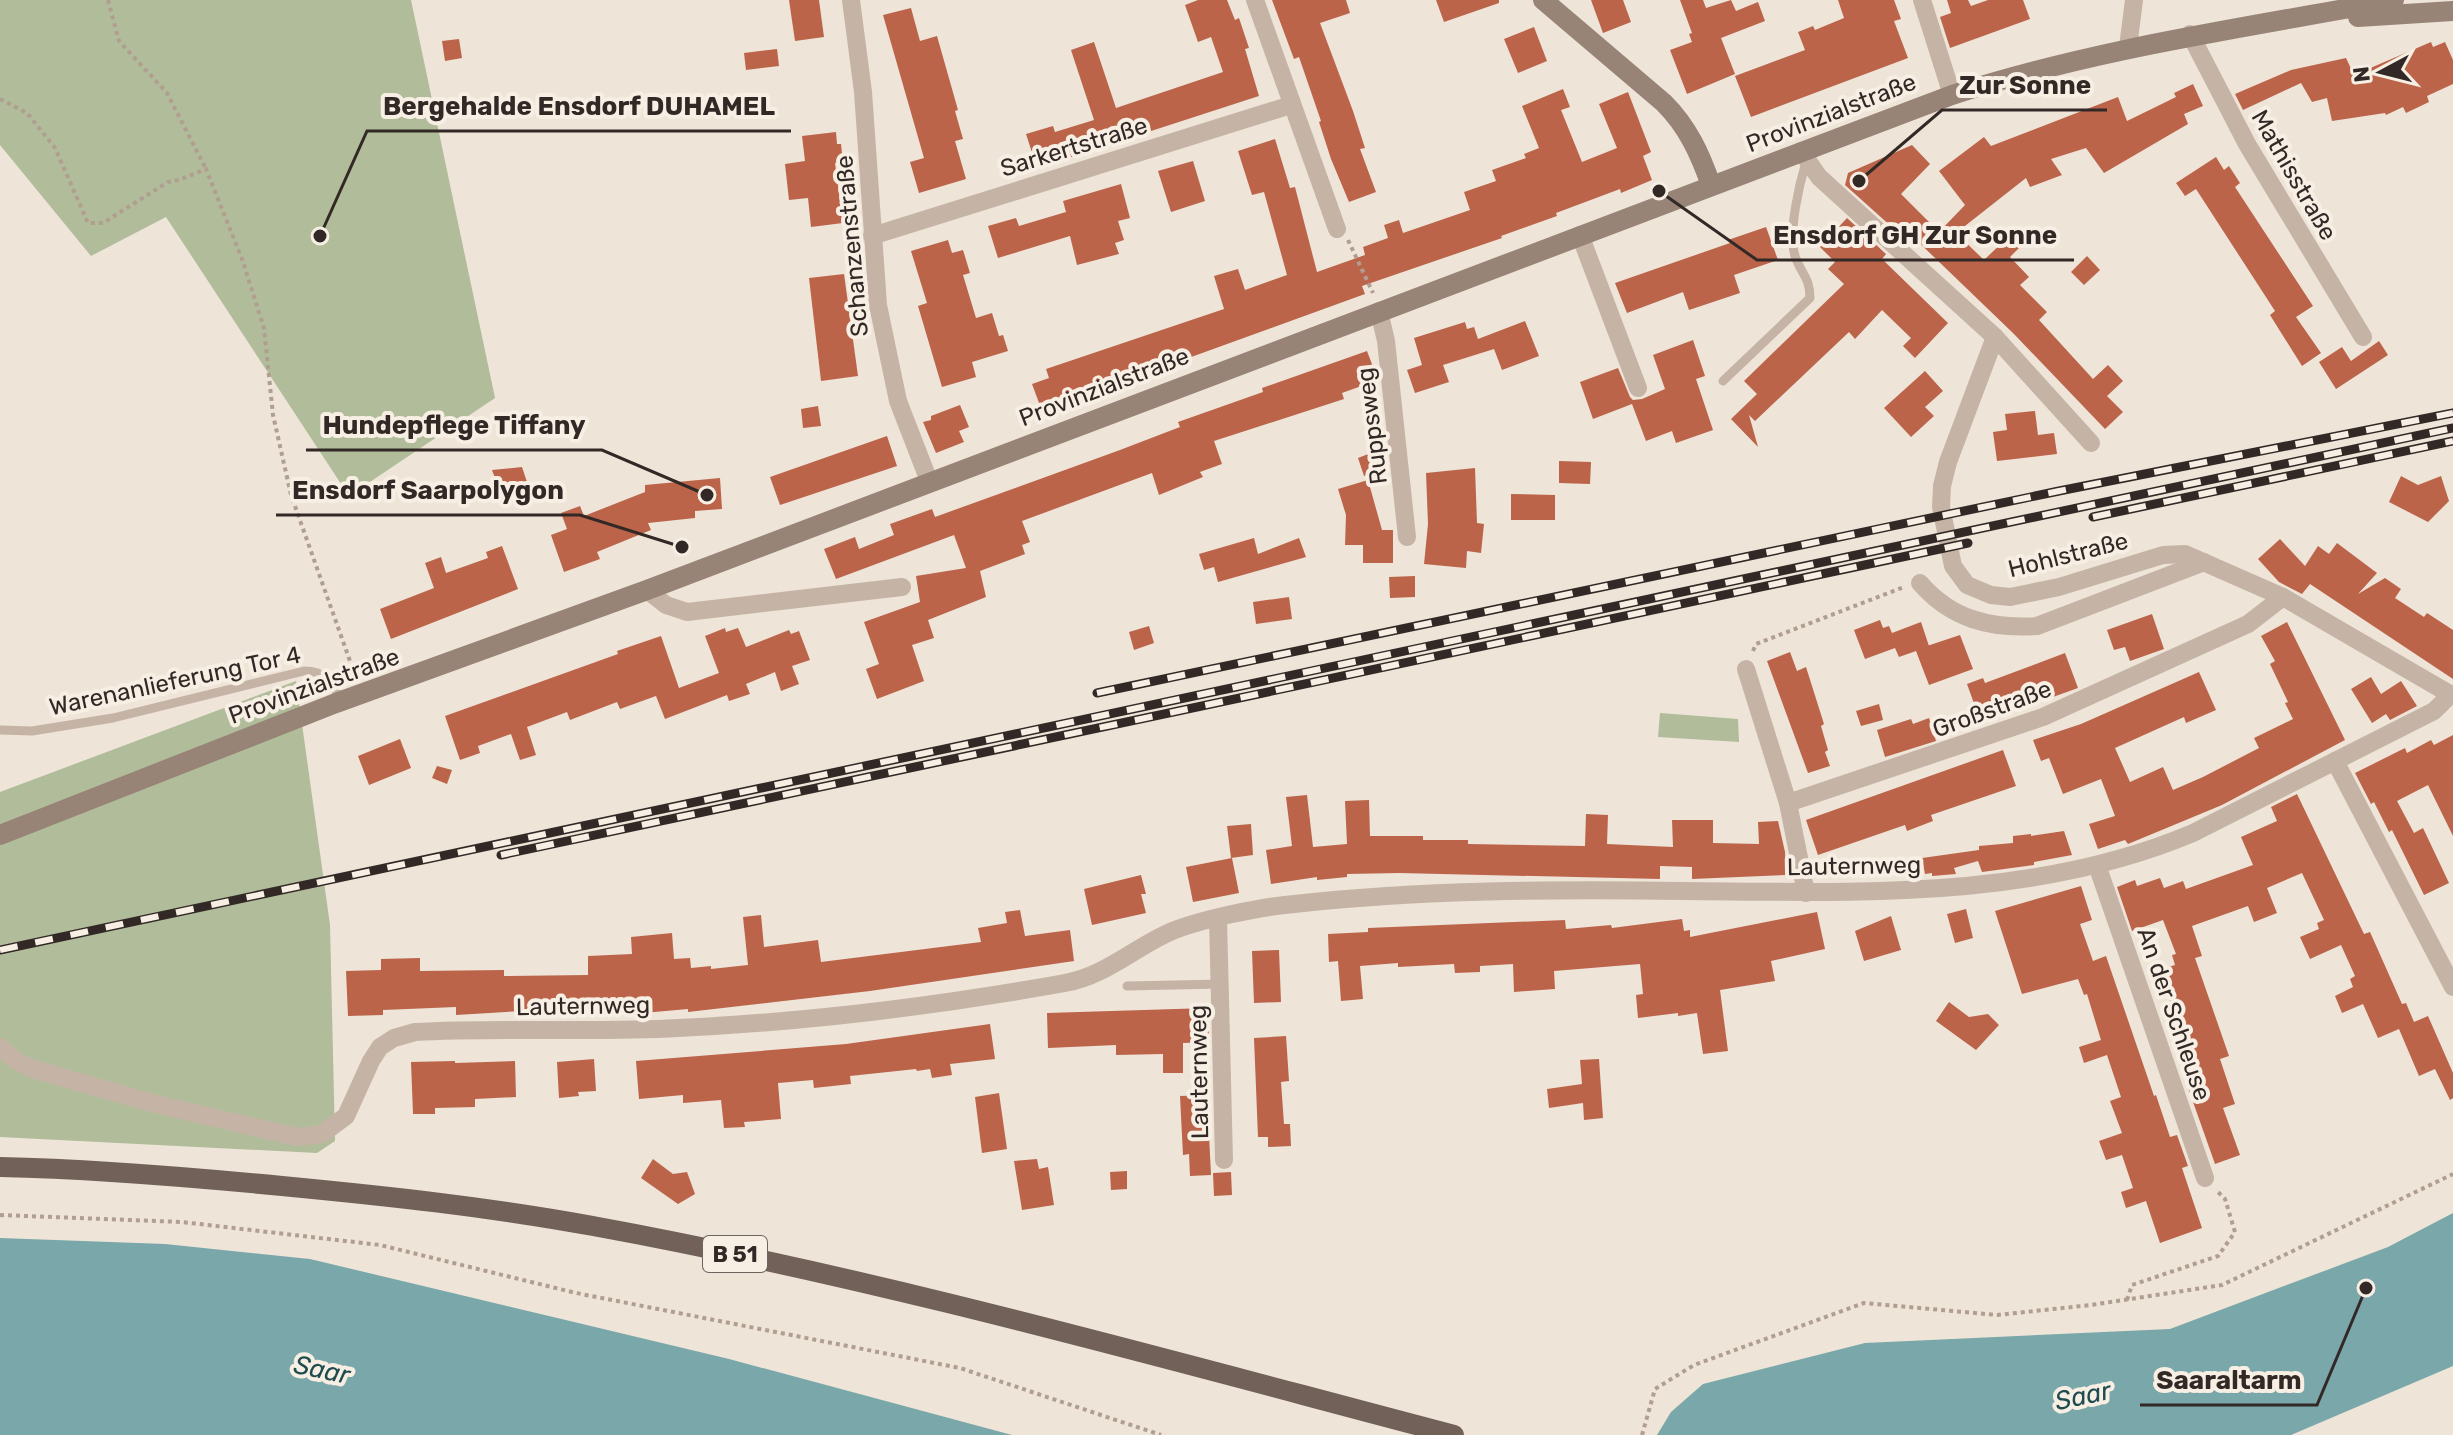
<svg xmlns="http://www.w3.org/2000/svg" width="2453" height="1435" font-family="Rubik,sans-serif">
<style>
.green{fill:#b1bc9a}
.water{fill:#7aa7a9}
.building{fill:#bb644a}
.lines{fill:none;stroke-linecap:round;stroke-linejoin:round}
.path{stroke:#b09e90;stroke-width:4;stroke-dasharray:4 4;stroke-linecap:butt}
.lane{stroke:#c5b4a6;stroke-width:9}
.street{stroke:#c5b4a6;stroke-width:18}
.secondary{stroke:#988377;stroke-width:20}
.primary{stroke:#726158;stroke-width:20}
.rail-casing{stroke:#322926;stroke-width:9}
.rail{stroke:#f7eee4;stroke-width:6;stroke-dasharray:18;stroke-linecap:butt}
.labels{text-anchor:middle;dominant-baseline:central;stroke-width:8;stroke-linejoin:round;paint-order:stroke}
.shield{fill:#f7eee4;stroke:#6d645f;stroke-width:2}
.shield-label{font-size:22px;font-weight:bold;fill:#322926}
.street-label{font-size:24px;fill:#322926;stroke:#f7eee4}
.water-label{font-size:26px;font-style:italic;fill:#1f4c4f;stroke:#f7eee4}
.leader{fill:none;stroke:#322926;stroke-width:3}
.callout-dot{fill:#322926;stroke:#f7eee4;stroke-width:3}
.callout-label{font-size:26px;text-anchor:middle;font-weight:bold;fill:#322926;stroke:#f7eee4;stroke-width:8;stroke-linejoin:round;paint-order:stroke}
</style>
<rect width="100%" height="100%" fill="#eee4d8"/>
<g class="green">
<path d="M0 0H411L495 398 349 496 166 217 91 256 0 145Z"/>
<path d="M296 681 330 925 335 1141 317 1153 0 1137V792Z"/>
<path d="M1660 713 1738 719 1739 742 1658 737Z"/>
</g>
<g class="water">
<path d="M2453 1213V1366L2291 1435H1657L1671 1412 1703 1384 1865 1343 2170 1329 2388 1247Z"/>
<path d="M0 1238 165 1244 310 1259 729 1359 1012 1435H0Z"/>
</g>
<g class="building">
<path d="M789 0H819L824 37 795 41Z"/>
<path d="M1198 0H1227L1235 20 1239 18 1249 48 1245 49 1259 96 1037 168 1026 134 1053 126 1055 132 1094 120 1071 50 1094 42 1116 108 1223 72 1211 37 1198 42 1185 5Z"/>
<path d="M1272 0H1346L1350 13 1320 23 1353 111 1365 148 1360 149 1376 192 1349 202 1331 159 1319 122 1321 121 1299 57 1294 59Z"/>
<path d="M1436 0H1499V3L1444 22Z"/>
<path d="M1591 0H1623L1631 22 1603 33Z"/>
<path d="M1680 0H1703L1706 8 1731 0 1736 11 1758 2 1765 21 1721 38 1735 74 1687 94 1670 50 1692 42 1689 34 1692 33Z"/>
<path d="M1838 0H1894L1901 19 1894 21 1908 58 1751 117 1735 76 1805 50 1798 32 1813 26 1815 30 1844 18Z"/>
<path d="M1947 0H1968L1971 6 1988 0H2023L2030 19 1950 48 1940 17 1951 13Z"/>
<path d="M911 8 920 41 937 36 958 110 955 111 963 139 955 141 966 179 919 193 910 162 924 158 883 15Z"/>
<path d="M1534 27 1547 61 1518 73 1504 39Z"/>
<path d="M459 39 462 58 445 61 442 41Z"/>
<path d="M2431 42 2433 47 2445 42 2453 60V84L2427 96 2429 102 2406 113 2403 107 2386 115 2385 113 2332 121 2327 98 2312 102 2301 83 2243 110 2235 94 2291 70 2346 58 2354 75Z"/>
<path d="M777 49 779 66 746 70 744 53Z"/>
<path d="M2193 84 2203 106 2184 114 2188 124 2104 173 2086 148 2051 159 2062 175 2030 187 2026 178 1956 233 1984 260 2008 237 2019 248 2010 257 2029 277 2020 285 2047 312 2039 320 2093 379 2108 365 2123 381 2107 396 2123 412 2105 429 2014 334 1908 232 1903 237 1845 185 1848 173 1912 145 1930 164 1901 194 1939 232 1965 205 1939 171 1984 137 1991 146 2118 97 2127 121 2176 97 2174 93Z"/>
<path d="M1563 89 1570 107 1561 110 1582 162 1617 148 1599 104 1628 92 1651 152 1643 156 1652 180 1621 193 1620 189 1556 213 1557 216 1501 236 1502 238 1362 286 1365 294 1042 411 1032 384 1049 378 1046 369 1224 309 1214 276 1238 269 1245 290 1287 275 1264 192 1252 195 1238 151 1275 139 1290 188 1295 187 1317 272 1365 255 1363 247 1388 238 1384 225 1399 220 1403 233 1470 210 1464 192 1496 181 1492 170 1526 158 1524 154 1539 148 1522 106Z"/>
<path d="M836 132 837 144H841L843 162 835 163 843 223 811 227 808 198 789 200 785 164 805 161 802 136Z"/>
<path d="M2216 157 2224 170 2229 166 2240 183 2235 187 2313 306 2296 317 2321 353 2302 366 2270 315 2275 311 2196 189 2185 196 2176 183Z"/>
<path d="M1193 161 1205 201 1171 212 1158 171Z"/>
<path d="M1121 184 1130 218 1118 221 1124 240 1115 243 1119 254 1077 265 1070 236 998 258 988 226 1016 218 1019 226 1066 212 1063 201Z"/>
<path d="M1847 218 1886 254 1882 259 1948 323 1915 358 1903 346 1911 338 1882 310 1855 339 1849 332 1755 421 1749 415 1758 447 1731 419 1757 394 1744 381 1844 284 1828 269 1835 262 1820 247Z"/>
<path d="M1766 227 1778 260 1734 275 1740 293 1689 310 1683 292 1627 313 1615 283 1730 243 1728 240Z"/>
<path d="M948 240 952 253 963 250 970 273 963 275 976 318 992 313 999 336 1003 335 1008 351 972 362 976 377 942 387 918 306 927 303 911 251Z"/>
<path d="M2087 256 2100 270 2084 285 2071 272Z"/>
<path d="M844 274 858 376 821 381 809 278Z"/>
<path d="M1525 321 1539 356 1502 370 1494 349 1443 365 1449 382 1415 393 1407 370 1422 365 1414 338 1465 322 1467 329 1474 327 1478 339Z"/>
<path d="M1693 340 1705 376 1696 379 1713 430 1676 443 1672 431 1646 441 1632 404 1593 419 1580 382 1618 368 1630 397 1633 400 1642 399 1665 389 1653 355Z"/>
<path d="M2379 341 2388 355 2336 389 2319 362 2342 347 2351 361Z"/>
<path d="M1367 351 1378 380 1342 393 1344 399 1214 441 1222 464 1200 472 1203 477 1159 495 1152 473 1022 521 1030 542 1022 545 1025 554 980 571 986 597 928 620 934 638 912 645 924 681 877 699 866 669 879 664 864 622 920 602 916 576 966 568 954 535 836 579 824 549 855 537 859 549 894 535 890 524 932 509 935 517 1120 450 1180 427 1178 422 1263 392 1262 388Z"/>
<path d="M1925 371 1943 391 1925 407 1934 416 1911 437 1884 408Z"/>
<path d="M960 405 969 427 959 431 964 442 936 453 923 422 931 420V416Z"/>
<path d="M818 406 821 426 803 428 801 409Z"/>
<path d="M2035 411 2038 435 2054 433 2057 454 1997 461 1993 432 2007 430 2005 414Z"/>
<path d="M887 436 897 466 780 505 770 477Z"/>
<path d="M1376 451 1383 468 1364 476 1358 458Z"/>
<path d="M1559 461 1591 462 1590 484 1559 483Z"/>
<path d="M522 467 527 482 500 491 492 470Z"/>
<path d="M1475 468 1477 523 1484 524 1481 553 1467 551 1466 568 1424 564 1428 524 1426 473Z"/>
<path d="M2401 476 2418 485 2441 476 2449 501 2428 522 2389 502Z"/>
<path d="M720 478 722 509 695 511V518L648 523 651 530 597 552 600 559 564 572 551 535 567 529 561 513 580 506 584 516 645 492V485Z"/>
<path d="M1368 480 1382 530H1393V563H1363V545H1345L1346 515 1338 489Z"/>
<path d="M1511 494 1555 495V520H1511Z"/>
<path d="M1254 538 1258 554 1299 538 1306 557 1218 582 1214 567 1204 570 1199 554Z"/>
<path d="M2280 539 2305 566 2318 546 2329 554 2337 543 2377 573 2358 594 2385 578 2401 589 2395 598 2424 617 2427 613 2453 630V679L2310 584 2302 594 2279 582 2258 559Z"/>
<path d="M502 546 518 589 391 639 380 609 434 588 425 563 441 557 446 573 488 558 486 552Z"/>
<path d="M1415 576V597L1390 598 1389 577Z"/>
<path d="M1289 597 1292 619 1256 624 1253 602Z"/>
<path d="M2152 614 2164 649 2130 661 2125 647 2114 650 2107 630Z"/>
<path d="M1880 620 1883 628 1889 626 1892 633 1921 622 1929 646H1927L1960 635 1973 669 1929 685 1916 651 1899 657 1895 648 1865 659 1854 630Z"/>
<path d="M2287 622 2345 740 2222 805 2128 844 2125 840 2098 849 2089 824 2115 816 2101 779 2063 794 2049 758 2041 761 2033 740 2081 724 2199 672 2216 710 2186 723 2184 717 2115 748 2130 782 2163 767 2173 790 2203 777 2259 748 2254 738 2293 719 2285 703 2288 702 2270 664 2275 661 2261 636Z"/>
<path d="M1149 626 1154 643 1134 650 1129 632Z"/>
<path d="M725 628 726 632 738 628 746 647 789 630 791 634 799 631 810 660 792 666 799 684 781 691 775 672 746 684 750 694 729 701 727 695 665 719 656 696 620 709 617 702 570 720 567 712 527 727 536 755 520 760 511 734 478 746 480 753 460 760 445 716 618 654 617 651 661 636 679 688 719 673 705 636Z"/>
<path d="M1790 652 1797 671 1806 667 1824 724 1821 726 1828 750 1825 752 1830 766 1808 773 1767 661Z"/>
<path d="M2065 653 2078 688 1981 723 1967 684 1983 678 1985 683Z"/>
<path d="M2371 677 2381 694 2401 681 2417 706 2390 720 2386 714 2372 723 2351 689Z"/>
<path d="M1879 704 1883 720 1861 726 1856 711Z"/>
<path d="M1929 718 1936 741 1885 757 1877 730 1911 719 1913 724Z"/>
<path d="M2453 735V836L2428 785 2397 801 2414 833 2423 828 2449 883 2424 895 2392 830 2389 832 2374 802 2371 804 2355 773 2405 748 2407 753 2431 740 2434 745Z"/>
<path d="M400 739 411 768 369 785 358 756Z"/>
<path d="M2003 750 2016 786 1931 815 1933 821 1907 831 1905 825 1818 855 1806 820Z"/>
<path d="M437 766 452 770 447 784 432 778Z"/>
<path d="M2297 794 2364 934 2370 932 2402 1004 2406 1003 2414 1022 2428 1016 2453 1073V1098L2450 1100 2435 1069 2419 1076 2399 1029 2378 1038 2363 1004 2342 1013 2335 996 2353 987 2350 979 2355 976 2341 945 2310 959 2300 937 2319 929 2317 923 2324 920 2302 873 2267 888 2277 913 2254 922 2248 906 2192 926 2202 956 2195 958 2229 1056 2220 1059 2235 1104 2223 1108 2240 1155 2215 1164 2187 1085 2198 1081 2159 970 2175 965 2172 955 2176 954 2163 920 2132 931 2117 887 2135 880 2137 886 2160 878 2164 888 2183 881 2186 889 2253 865 2241 837 2277 821 2271 807Z"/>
<path d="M1307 795 1313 847 1347 844 1345 801 1369 800 1370 836H1423V840H1468V844L1585 846 1586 814 1608 815 1607 844 1673 847 1672 820H1713V843L1759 844 1758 822 1778 821 1785 852 1786 875 1692 879V867L1660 866V879L1399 873 1347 874V877L1317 880V877L1271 884 1266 850 1292 846 1286 797Z"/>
<path d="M1251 824 1253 855 1231 858 1227 826Z"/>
<path d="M2064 831 2072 855 2034 862V865L1982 872 1978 861 1954 868 1956 874 1932 876V873L1925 874 1922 858 1979 850V846L2013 843V836L2031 834V836Z"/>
<path d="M1232 858 1239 893 1193 902 1186 867Z"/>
<path d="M1141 875 1146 894H1141L1146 913 1092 925 1084 889Z"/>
<path d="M2081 886 2092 920 2080 924 2093 961 2106 956 2154 1096 2156 1095 2170 1137 2177 1135 2188 1166 2182 1168 2202 1228 2160 1243 2146 1201 2126 1208 2121 1192 2133 1188 2122 1155 2106 1160 2099 1141 2122 1133 2110 1101 2121 1097 2107 1055 2084 1063 2079 1047 2101 1040 2087 994 2084 995 2078 979 2022 994 1995 911Z"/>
<path d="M1966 909 1973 938 1955 943 1947 914Z"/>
<path d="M1020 910 1025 936 1070 930 1074 961 870 991 688 1012V1009L643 1013V1010H538L456 1015V1007L383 1010V1015L348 1016 346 971 381 970V959L420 958V971L504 970V976L588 975V956L632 954 631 937 672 933 674 959 690 958 691 968 711 966V969L748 965 743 917 761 915 764 947 818 940 821 962 981 942 978 928 1007 923 1005 912Z"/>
<path d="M1817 912 1825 949 1771 961 1775 981 1720 990 1728 1051 1703 1054 1697 1013 1678 1016V1013L1638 1018 1636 995 1643 994 1640 964 1554 971 1555 989 1514 992 1513 964 1480 966V972L1455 973 1454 964 1398 967V963L1360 966 1363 999 1341 1001 1338 961 1329 962 1328 934 1368 932V928L1565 920 1566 929 1611 925 1612 928 1682 919 1684 931 1690 930V937Z"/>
<path d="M1891 916 1901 950 1864 961 1855 931Z"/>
<path d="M1279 950 1281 1002 1254 1003 1252 951Z"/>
<path d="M1949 1002 1969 1017 1988 1014 1999 1025 1976 1050 1936 1021Z"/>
<path d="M1208 1008 1209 1042 1183 1043V1073H1163V1054L1116 1055V1045L1048 1048 1047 1013Z"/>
<path d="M990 1024 995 1059 950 1064 952 1075 932 1078 930 1069 917 1071 916 1069 850 1076 851 1084 814 1088 813 1080 778 1083 781 1119 744 1122 745 1127 724 1128 721 1100 683 1103V1095L639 1099 636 1061 846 1044Z"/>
<path d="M1286 1036 1289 1081 1281 1082 1284 1124H1290L1291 1146 1268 1147V1137H1258L1254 1038Z"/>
<path d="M594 1059 596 1091 578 1092 579 1096 559 1098 557 1062Z"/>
<path d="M1599 1059 1603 1118 1584 1120 1583 1103 1549 1108 1547 1089 1582 1084 1580 1060Z"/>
<path d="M455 1061V1063L515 1061 516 1097 475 1099V1107L435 1108V1114H413L411 1062Z"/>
<path d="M999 1093 1007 1149 982 1153 975 1097Z"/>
<path d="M1207 1095 1211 1175 1190 1176 1189 1154 1183 1155 1180 1096Z"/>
<path d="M653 1159 673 1174 687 1172 695 1194 678 1204 641 1178Z"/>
<path d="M1037 1159 1039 1169 1048 1167 1054 1205 1022 1210 1014 1161Z"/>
<path d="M1127 1171V1189L1111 1190 1110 1172Z"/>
<path d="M1231 1172 1232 1195 1214 1196 1213 1173Z"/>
</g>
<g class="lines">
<g class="path">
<path d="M108 0 119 41 167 93 206 169"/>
<path d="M0 99 27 113 55 148 88 223H103L168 182 179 180 206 169 242 259 264 328 273 415 291 495 356 678"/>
<path d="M1348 240 1373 293"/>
<path d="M1753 651 1756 644 1904 587"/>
<path d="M0 1215 182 1222 380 1245 576 1293 960 1368 1161 1435"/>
<path d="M2127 1300 2132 1285 2218 1256 2235 1232 2225 1199 2217 1191"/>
<path d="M1642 1435 1655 1389 1694 1365 1864 1303 1997 1315 2091 1305 2222 1285 2453 1174"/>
</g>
<g class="lane">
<path d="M1723 381 1810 298C1810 277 1801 274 1795 256 1788 232 1799 185 1806 162"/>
<path d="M0 730 32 731 113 718 304 671C326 671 331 682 341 700"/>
<path d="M1127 986 1221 984"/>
</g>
<g class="street">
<path d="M851 0 863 92 878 305 898 401 929 481"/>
<path d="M1255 0 1337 229"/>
<path d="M1922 0 1952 95"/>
<path d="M2190 34 2247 144 2363 337"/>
<path d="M2128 47 2134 0"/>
<path d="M1801 151 1819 177 1995 337 2091 443"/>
<path d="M1580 235 1638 388"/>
<path d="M872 236 1291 105"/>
<path d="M1379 311 1386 341 1407 537"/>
<path d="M1995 337 1948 462 1942 486 1941 507 1953 566 1967 585 1991 595 2010 597 2059 587 2163 555 2185 554 2283 597 2453 696"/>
<path d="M1920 583C1951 619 1990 629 2037 626L2204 562"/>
<path d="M647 590 666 605 687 612 902 587"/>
<path d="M1746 669 1788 803 1806 893"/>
<path d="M2335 761 2453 987"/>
<path d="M1788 803 2043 717 2248 624 2283 597"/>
<path d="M2097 865 2205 1178"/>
<path d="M1218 919 1224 1160"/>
<path d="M0 1047 15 1060 33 1069 152 1103 297 1137 322 1134 346 1116 371 1061 380 1047 394 1038 415 1032C502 1027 590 1033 678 1028 807 1022 937 1006 1065 983 1105 976 1134 948 1170 932 1201 919 1260 907 1294 904 1422 890 1554 889 1683 891 1854 892 2032 901 2193 833L2434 711 2450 695"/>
</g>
<g class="secondary">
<path d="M1543 0 1664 103C1688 127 1700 154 1711 185"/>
<path d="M2358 17 2453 11"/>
<path d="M0 835 336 703 647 590 1952 95C2098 48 2244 28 2394 0"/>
</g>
<path class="primary" d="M0 1167C94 1169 189 1177 282 1186 386 1196 490 1207 593 1226 883 1279 1168 1360 1454 1435"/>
<g class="rail-casing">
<g id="rail">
<path d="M2093 517 2453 441"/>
<path d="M1097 693 2059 491 2453 413"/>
<path d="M501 855 1968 543"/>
<path d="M0 950 2453 428"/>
</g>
</g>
<use href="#rail" class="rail"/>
</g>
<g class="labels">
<rect class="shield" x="703" y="1236" width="64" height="36" rx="6"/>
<g class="shield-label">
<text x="735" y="1254">B 51</text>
</g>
<g class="street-label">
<text transform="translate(1831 113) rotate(-21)">Provinzialstraße</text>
<text transform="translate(1074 147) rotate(-17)">Sarkertstraße</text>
<text transform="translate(2294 175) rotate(60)">Mathisstraße</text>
<text transform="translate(852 246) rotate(-95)">Schanzenstraße</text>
<text transform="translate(1104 387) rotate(-21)">Provinzialstraße</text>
<text transform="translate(1372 426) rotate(-97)">Ruppsweg</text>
<text transform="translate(2068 555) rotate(-14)">Hohlstraße</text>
<text transform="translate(175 681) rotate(-12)">Warenanlieferung Tor 4</text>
<text transform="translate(314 686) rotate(-20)">Provinzialstraße</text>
<text transform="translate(1992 709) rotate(-20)">Großstraße</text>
<text transform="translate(1854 866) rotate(-1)">Lauternweg</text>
<text transform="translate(583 1006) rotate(-1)">Lauternweg</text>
<text transform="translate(2174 1014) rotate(71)">An der Schleuse</text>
<text transform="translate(1199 1072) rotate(-91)">Lauternweg</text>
</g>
<g class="water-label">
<text transform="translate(322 1370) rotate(12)">Saar</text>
<text transform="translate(2083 1396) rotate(-12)">Saar</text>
</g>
</g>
<path class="leader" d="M1859 181L1942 110H2107M320 236L367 131H791M1659 191L1757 260H2074M707 495L602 450H306M682 547L580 515H276M2366 1288L2317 1405H2140"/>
<g class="callout-dot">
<circle cx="1859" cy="181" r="8"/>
<circle cx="320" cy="236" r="8"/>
<circle cx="1659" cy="191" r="8"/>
<circle cx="707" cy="495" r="8"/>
<circle cx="682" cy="547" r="8"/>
<circle cx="2366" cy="1288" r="8"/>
</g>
<g class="callout-label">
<text x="2025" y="94">Zur Sonne</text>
<text x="579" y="115">Bergehalde Ensdorf DUHAMEL</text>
<text x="1915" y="244">Ensdorf GH Zur Sonne</text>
<text x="454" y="434">Hundepflege Tiffany</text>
<text x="428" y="499">Ensdorf Saarpolygon</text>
<text x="2229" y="1389">Saaraltarm</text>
</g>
<g transform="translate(2381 72) rotate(263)" stroke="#f7eee4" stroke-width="6" paint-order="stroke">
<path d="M0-6L14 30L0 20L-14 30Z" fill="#322926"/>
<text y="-12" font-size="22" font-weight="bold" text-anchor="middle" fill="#322926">N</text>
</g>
</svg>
